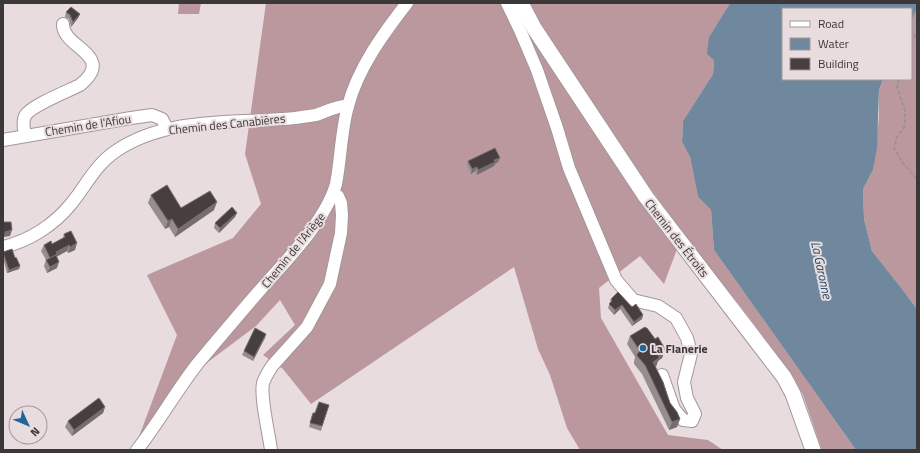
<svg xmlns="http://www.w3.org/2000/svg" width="920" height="453" font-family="'Titillium Web',sans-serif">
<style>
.forest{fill:#bb989e}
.water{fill:#70889d}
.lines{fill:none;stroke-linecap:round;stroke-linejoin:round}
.minor-casing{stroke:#a29798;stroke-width:14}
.major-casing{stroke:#a29798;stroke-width:17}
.path{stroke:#978f90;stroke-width:1.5;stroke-dasharray:4 2;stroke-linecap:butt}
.minor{stroke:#fff;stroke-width:12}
.major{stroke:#fff;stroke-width:15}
.wall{fill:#988d8e}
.shaded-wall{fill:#776d6f}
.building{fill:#473e3f;stroke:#776d6f}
.poi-dot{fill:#1f669a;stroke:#e8dcde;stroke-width:1.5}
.labels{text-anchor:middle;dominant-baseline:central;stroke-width:4;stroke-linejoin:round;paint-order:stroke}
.street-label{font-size:12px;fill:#3c3738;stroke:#e8dcde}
.poi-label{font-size:12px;font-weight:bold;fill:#3c3738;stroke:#e8dcde;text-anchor:start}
.water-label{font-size:13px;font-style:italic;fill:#204969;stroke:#e8dcde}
</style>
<rect width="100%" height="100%" fill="#e8dcde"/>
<g class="forest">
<path d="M179 3H201L199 14H178Z"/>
<path d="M266 3H511L677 249 664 284 640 256 599 288 601 318 668 435 708 440 723 450H580L567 428 550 375 538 349 514 267 311 404 283 369 263 355 295 325 280 300 256 326 204 365 134 450 177 335 147 275 233 238 261 204 245 154Z"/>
<path d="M527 3H730L709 37 714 60 713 74 683 121 682 142 690 157 698 197 711 210 714 250 856 450H822L803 395 794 378 745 312 699 254 639 173Z"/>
<path d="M917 8V309L899 285 872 251 864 219 863 189 873 170 879 117V90L883 79H911V23Z"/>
</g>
<path class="water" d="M730 3H917V8L911 23V9H783V79H883L879 90 877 148 873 170 863 189 864 219 872 251 899 285 917 309V450H856L714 250 711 210 698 197 690 157 682 142 683 121 713 74 714 60 707 54 709 37Z"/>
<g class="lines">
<g class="minor-casing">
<g id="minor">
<path d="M507 3 520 30 537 70 557 128 569 168 616 280 633 300 658 306 676 318 687 338 691 354 684 382 687 398 695 414 692 421 683 420 674 409 662 375"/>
<path d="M25 135C24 129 22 122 25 116 30 106 68 91 80 85 117 55 62 48 63 24"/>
<path d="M3 140 131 118 152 115 162 119 167 129"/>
<path d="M3 247C29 241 54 225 71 204 86 186 95 165 116 151 168 116 235 124 295 118 302 117 309 116 316 115 326 112 337 105 348 106"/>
<path d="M137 450C159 422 176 391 198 363 219 338 240 313 261 289 286 261 326 220 336 184 341 158 341 131 348 106 358 68 383 34 407 3"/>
<path d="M271 450C269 434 260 397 263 383 265 377 269 371 272 366L307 327 330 284 341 233 342 215 341 203 338 196 334 194"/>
</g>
</g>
<g class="major-casing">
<path id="major" d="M521 3 534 28 646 197 784 377 793 394 813 450"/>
</g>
<g class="path">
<path d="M911 43 917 31"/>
<path d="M899 79 897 87 905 111V126L897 137 894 148 903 163 917 179"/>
</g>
<use href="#minor" class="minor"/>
<use href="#major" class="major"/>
</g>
<g class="wall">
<path d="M66 12 80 14 78 18 71 27 69 19 65 17Z"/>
<path d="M500 158 498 162 495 164 494 166 477 175 475 171 471 174 467 165 468 161Z"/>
<path d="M151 195 181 208 214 210 175 237 169 227 165 229 148 203Z"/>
<path d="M235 217 219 233 214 228 215 223Z"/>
<path d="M64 234 75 250 68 253 67 251 56 257 57 268 47 273 44 266 46 260 41 251 44 245 52 244 63 238Z"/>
<path d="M3 252 15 258 20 266 19 269 7 273 3 258Z"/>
<path d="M611 299 632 307 643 315 642 319 632 326 620 309 614 315 608 308Z"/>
<path d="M266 334 253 361 242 355 244 351Z"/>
<path d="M630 336 655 339 665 349 662 358 658 361 655 367 670 403 680 419 677 427 669 430 642 374 634 364V362L635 357 627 344Z"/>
<path d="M329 405 321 431 309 427 313 413H315Z"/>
<path d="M105 407 103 413 72 436 65 427 68 421Z"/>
<path d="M16 413V423L12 420 14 416Z"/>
</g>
<g class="shaded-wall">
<path d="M80 14 78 18 71 27 73 22Z"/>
<path d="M500 158 498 162 495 164 494 166 477 175 478 170Z"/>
<path d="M477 167 475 171 471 174 472 169Z"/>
<path d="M217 202 214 210 175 237 178 229Z"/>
<path d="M237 213 235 217 219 233 220 228Z"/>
<path d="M172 219 169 227 165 229 168 221Z"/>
<path d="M12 230 10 236 4 237 3 239V234L5 232Z"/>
<path d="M77 243 75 250 68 253 70 247Z"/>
<path d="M69 245 67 251 56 257 55 260 48 264 50 258 56 252Z"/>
<path d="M59 262 57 268 47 273 50 267Z"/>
<path d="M20 266 19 269 7 273 9 270Z"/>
<path d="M622 305 620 309 614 315 615 310Z"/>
<path d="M643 315 642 319 632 326 634 322Z"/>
<path d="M266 334 265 338 253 361 254 357Z"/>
<path d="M665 349 662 358 658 361 656 367 650 371 653 362 658 355Z"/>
<path d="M105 407 103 413 72 436 74 430Z"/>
<path d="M680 419 677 427 669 430 672 422Z"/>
</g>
<g class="building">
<path d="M71 7 80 14 73 22 70 15 66 12Z"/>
<path d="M495 148 500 158 494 160 495 162 478 170 477 167 472 169 468 161Z"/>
<path d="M167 185 181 208 210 191 217 202 178 229 172 219 168 221 151 195Z"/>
<path d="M232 207 237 213 220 228 215 223Z"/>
<path d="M3 222H11L12 230 5 232V234H3Z"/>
<path d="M71 231 77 243 70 247 69 245 56 252 57 254 50 258 44 245 51 241 52 244 65 237 64 234Z"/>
<path d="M12 249 15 258 16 257 20 266 9 270 3 252Z"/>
<path d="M56 255 59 262 50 267 46 260Z"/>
<path d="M618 292 632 307 636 304 643 315 634 322 622 305 615 310 609 304 612 301 611 299Z"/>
<path d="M645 327 646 328H647L655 339 658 337 665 349 658 355 659 358 653 362 663 382 670 403 677 412 680 419 672 422 645 365 637 356V354L640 351 630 336Z"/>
<path d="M255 328 266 334 254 357 244 351Z"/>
<path d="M99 398 105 407 74 430 68 421Z"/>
<path d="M319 402 329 405 322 426 310 423 313 413H315Z"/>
<path d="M19 410 22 413H16Z"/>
</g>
<circle class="poi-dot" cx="643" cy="348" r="4"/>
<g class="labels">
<g class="street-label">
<text transform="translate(227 124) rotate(-6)">Chemin des Canabières</text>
<text transform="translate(88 125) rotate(-9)">Chemin de l'Afiou</text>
<text transform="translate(677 238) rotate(52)">Chemin des Étroits</text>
<text transform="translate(293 250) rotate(-51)">Chemin de l'Ariège</text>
</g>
<g class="poi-label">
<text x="651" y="348">La Flanerie</text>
</g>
<g class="water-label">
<text transform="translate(822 270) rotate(78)">La Garonne</text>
</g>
</g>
<rect width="920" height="453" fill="none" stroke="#3c3738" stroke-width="8"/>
<rect x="782" y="8" width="130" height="72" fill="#e8dcde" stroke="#a39a9c"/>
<rect x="790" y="21" width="20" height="6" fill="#ffffff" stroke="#a39a9c"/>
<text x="818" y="28" font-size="12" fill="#3c3738">Road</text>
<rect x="790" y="38" width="20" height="12" fill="#70889d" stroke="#a39a9c"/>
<text x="818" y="48" font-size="12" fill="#3c3738">Water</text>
<rect x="790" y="58" width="20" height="12" fill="#473e3f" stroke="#a39a9c"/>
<text x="818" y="68" font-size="12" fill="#3c3738">Building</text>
<g transform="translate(28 425) rotate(134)"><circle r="19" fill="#e8dcde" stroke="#a39a9c"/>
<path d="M0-3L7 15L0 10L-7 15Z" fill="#1f669a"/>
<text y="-6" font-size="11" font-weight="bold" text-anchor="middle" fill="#3c3738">N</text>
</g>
</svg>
